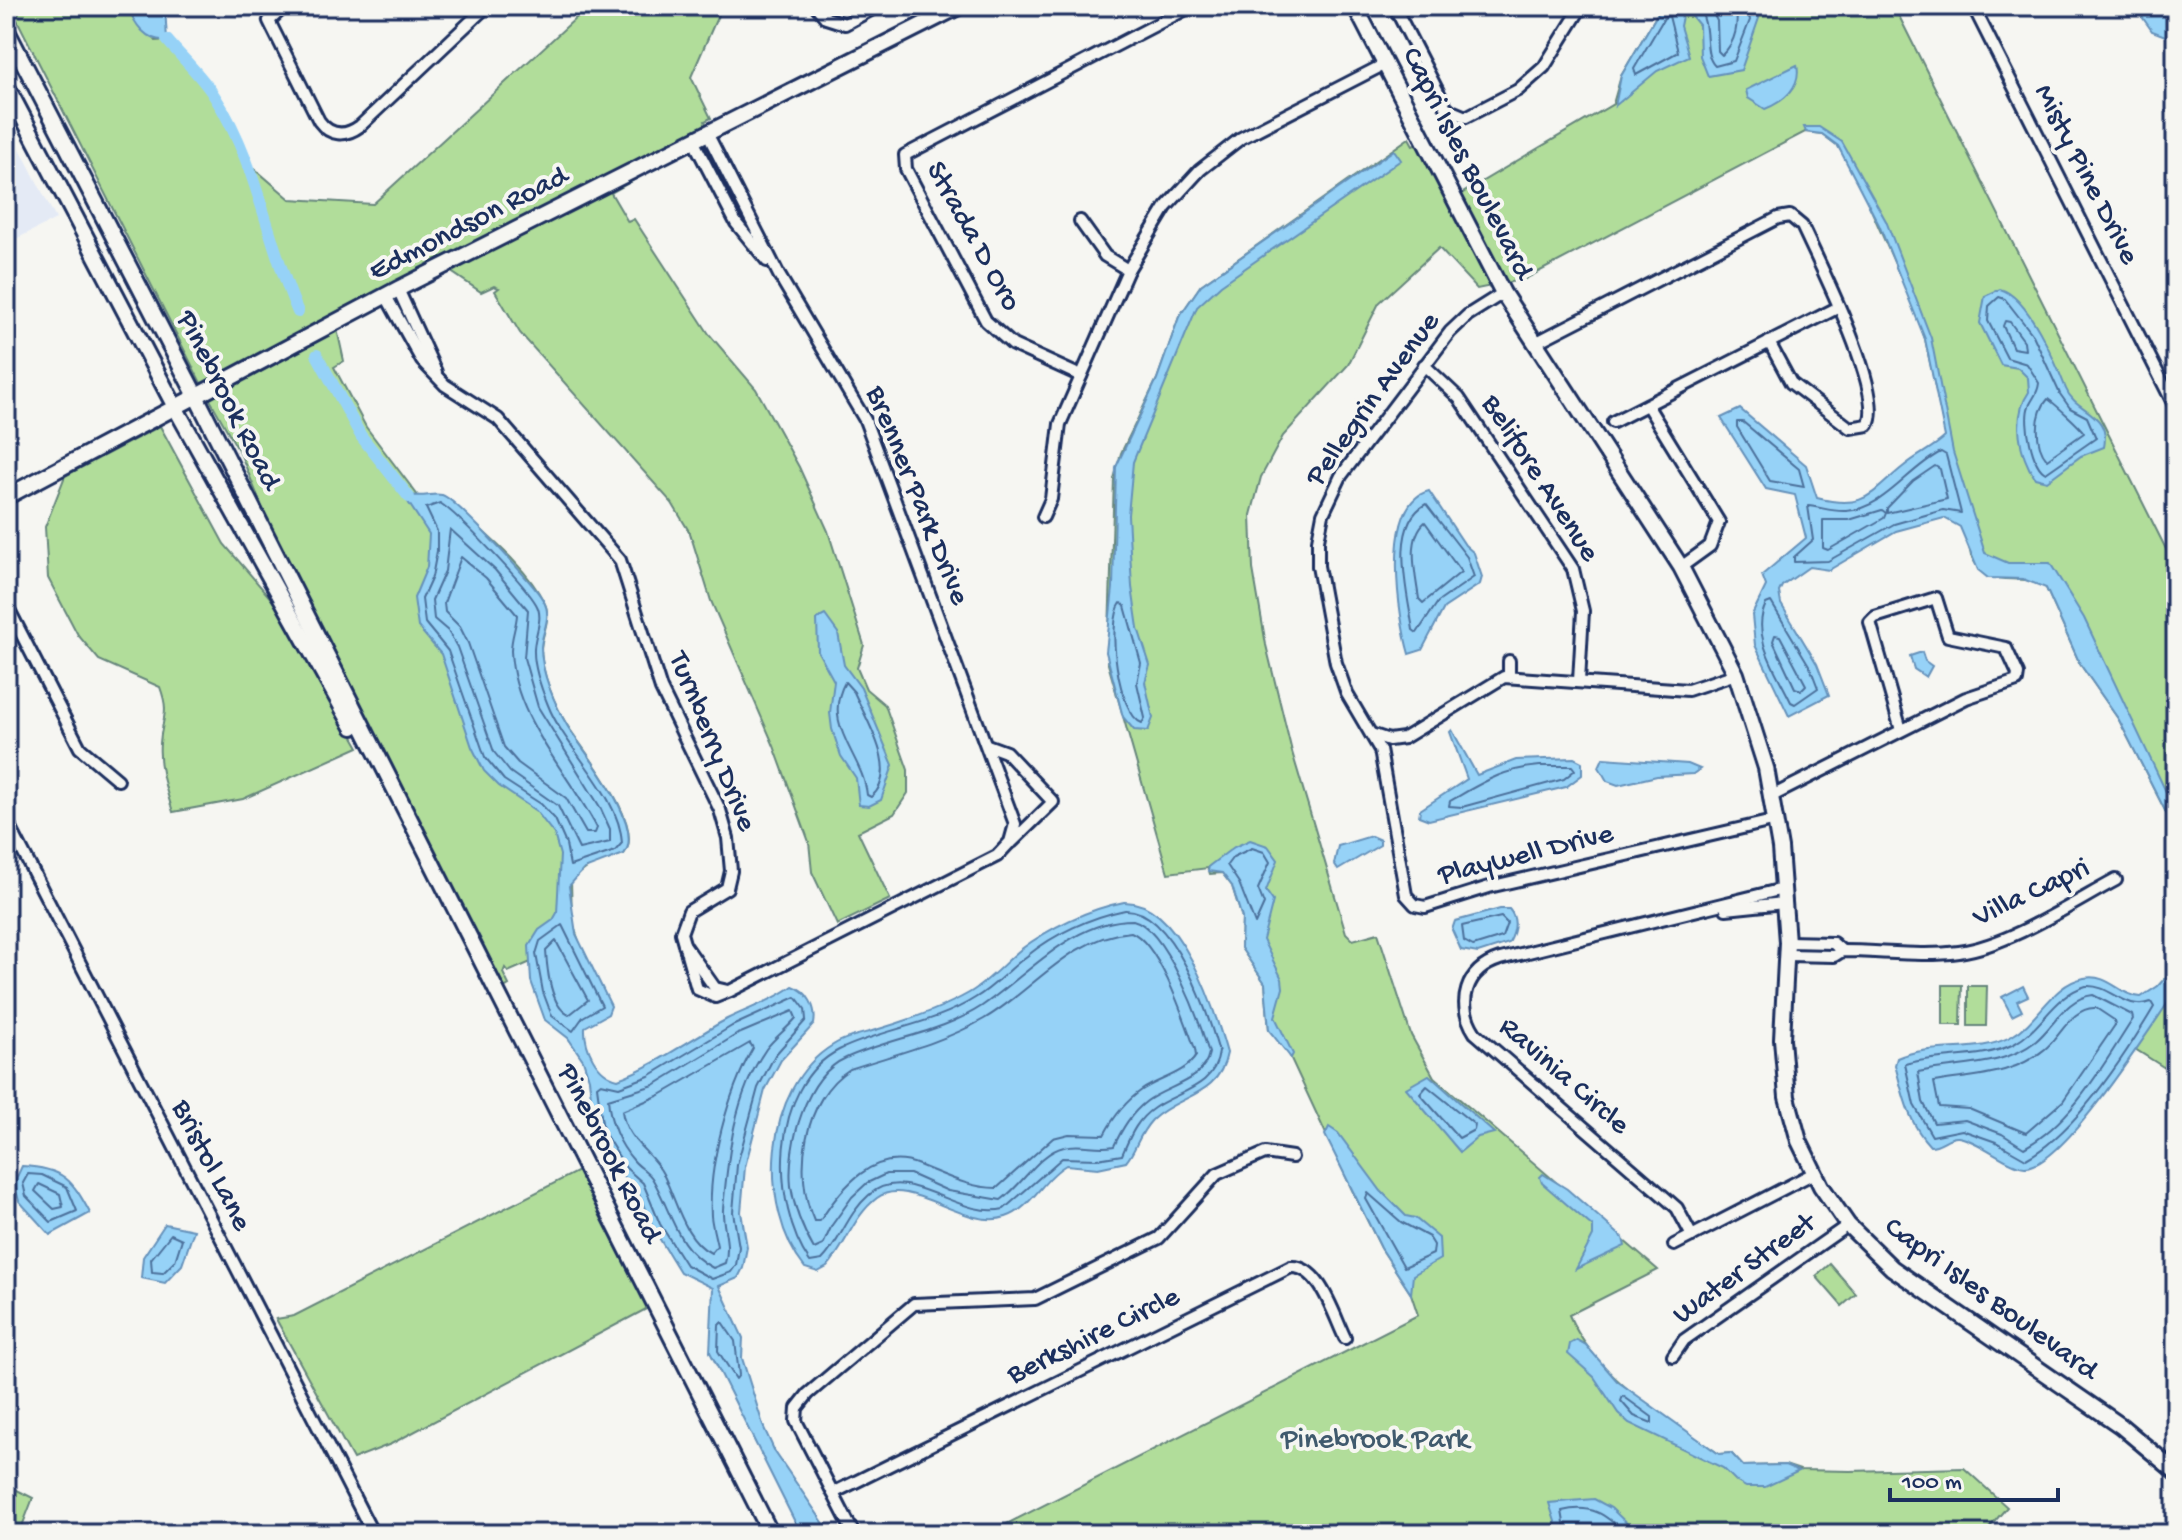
<svg xmlns="http://www.w3.org/2000/svg" width="2182" height="1540" font-family="'Gochi Hand',sans-serif">
<style>
.built{fill:#e4eaf5}
.green{fill:#b1dd9a;stroke:#66867c;stroke-width:2}
.water{fill:#96d2f7;stroke:#6591ba;stroke-width:2}
.lines{fill:none;stroke-linecap:round;stroke-linejoin:round}
.shore{stroke:#4c709b;stroke-width:2}
.canal{stroke:#96d2f7;stroke-width:12}
.street-casing{stroke:#1b2f5e;stroke-width:16}
.secondary-casing{stroke:#1b2f5e;stroke-width:20}
.street{stroke:#f6f6f2;stroke-width:10}
.secondary{stroke:#f6f6f2;stroke-width:14}
.labels{text-anchor:middle;dominant-baseline:central;stroke-width:8;stroke-linejoin:round;paint-order:stroke}
.street-label{font-size:30px;fill:#1b2f5e;stroke:#f6f6f2}
.park-label{font-size:30px;fill:#405a6d;stroke:#f6f6f2}
</style>
<rect width="100%" height="100%" fill="#f6f6f2"/>
<filter id="ink" filterUnits="userSpaceOnUse"><feTurbulence type="fractalNoise" baseFrequency=".0125" numOctaves="2"/><feDisplacementMap in="SourceGraphic" scale="16" xChannelSelector="R" yChannelSelector="G"/><feConvolveMatrix kernelMatrix="1 2 1 2 8 2 1 2 1" color-interpolation-filters="sRGB"/></filter>
<g filter="url(#ink)">
<path class="built" d="M6 121 56 219 6 244Z"/>
<g class="green">
<path d="M10 6H128L156 41 167 40 215 98 247 162 290 199 373 204 589 6H722L691 77 711 118 705 121 707 126 202 385Z"/>
<path d="M1662 6H1894L2176 569V832L2119 720 2080 664 2046 588C2017 568 1991 595 1971 556L1925 339 1912 303 1858 180 1838 146 1822 134 1805 132 1525 279 1477 289 1439 248 1379 303 1348 365 1283 436 1261 477 1251 515 1253 569 1266 645 1292 752 1346 933 1353 940 1378 933 1411 1035 1434 1077 1658 1270 1569 1315C1597 1379 1663 1415 1719 1454L1731 1453 1743 1466 1785 1465 1800 1470 1850 1471 1964 1468 2007 1507 1984 1534H987L1418 1315 1411 1294 1381 1248 1353 1192 1287 1050 1269 1030 1265 983 1241 948 1242 918 1232 886 1222 873 1210 874 1208 868 1168 873 1108 664 1114 479 1121 453 1157 379 1179 317 1201 285 1409 138 1413 145 1418 142 1449 201 1613 104 1621 76Z"/>
<path d="M675 157 611 193 628 222 634 219 709 334 756 389 799 467 828 531 864 645 857 668 866 689 885 705 908 770V793L894 814 858 832 890 899 837 925 812 872 809 842 774 746 711 601 690 533 672 503 520 333 495 291 499 288 494 286 481 292 450 271Z"/>
<path d="M337 329 344 361 334 367 366 427 419 497 441 495 448 499C479 530 524 562 544 602 553 618 541 634 541 650 542 675 555 705 567 725 584 752 647 826 624 854L591 865 571 880 572 921 579 941 508 972 505 968 503 973 509 985 502 989 278 546 241 455 208 396Z"/>
<path d="M160 426 224 544 279 608 359 747 243 799 173 812C166 789 158 767 160 743 162 717 170 714 160 687L99 660 78 635 48 578 45 527 65 476Z"/>
<path d="M2176 966V1075L2135 1049 2158 986Z"/>
<path d="M1943 985H1962L1961 1025H1943Z"/>
<path d="M1968 986H1987L1986 1026H1968Z"/>
<path d="M580 1170 650 1307 391 1444 353 1459 276 1319 294 1316Z"/>
<path d="M1830 1264 1856 1294 1842 1306 1816 1276Z"/>
<path d="M9 1486 33 1498 19 1534H6Z"/>
</g>
<g class="water">
<path d="M128 6H165L167 40C146 42 134 24 128 6Z"/>
<path d="M1662 6H1753L1759 18 1741 70 1708 76 1700 56 1699 25 1684 7 1680 26 1689 56 1657 71 1615 106 1621 76Z"/>
<path d="M2142 6H2176V40L2152 31 2138 11Z"/>
<path d="M1797 65C1802 87 1783 102 1765 109L1748 98 1746 90Z"/>
<path d="M1804 127H1819L1842 142 1886 221 1931 338 1953 452 1985 553 2008 563H2050L2084 618 2176 813V832L2119 720 2080 664 2046 588 2023 579 1988 578 1978 570 1960 527 1944 518 1896 531 1829 570 1809 567 1782 586 1779 592 1781 604 1817 664 1829 695 1789 716 1755 645 1752 615 1766 586 1762 575 1806 538 1795 495 1766 489 1721 418 1740 409 1806 465 1817 498C1866 511 1871 492 1904 466 1917 455 1932 449 1945 437L1925 339 1879 225 1838 146 1822 134 1806 132Z"/>
<path d="M1394 150 1401 160 1221 285 1197 307 1133 462 1128 515 1132 587 1138 628 1150 665 1145 682 1153 718 1148 731 1134 730 1123 717 1106 652 1113 588 1116 467 1157 379 1179 317 1201 285Z"/>
<path d="M2000 289C2028 296 2056 363 2066 389 2075 412 2111 412 2104 447L2081 456 2047 481 2035 478C2019 455 2012 416 2029 392L2028 378 2018 368 2001 365 1980 323 1985 296Z"/>
<path d="M1429 491 1465 545 1474 553 1482 577 1480 584 1444 608 1422 650 1409 654C1399 620 1380 503 1429 491Z"/>
<path d="M412 495C422 498 432 493 442 495 455 498 535 585 543 600 553 617 542 630 541 647 541 673 555 705 568 727 585 753 646 826 624 854L584 869 569 886 576 934 611 1006 608 1014 585 1027C584 1047 596 1074 618 1079 657 1065 690 1039 727 1019 749 1008 773 1001 793 986 808 991 817 1008 814 1024L781 1060 765 1090 745 1167 741 1212 747 1247 743 1268 738 1278 719 1286 743 1338 742 1358 764 1428 775 1452 831 1534H801L710 1352 713 1288 680 1272 653 1228 636 1187 620 1174 595 1133 589 1079 583 1060 568 1038 545 1020 531 981 529 946 539 930 553 920 557 913 560 855 554 834 536 811 499 786 484 771 472 747 441 654 418 627 414 598 427 567 429 534 406 499Z"/>
<path d="M825 615 838 633 844 665 861 688 893 765 881 800 869 806 859 805 856 778 841 756 832 729 830 713 834 681 818 652 817 619Z"/>
<path d="M1922 652 1925 661 1932 666 1926 677 1914 669 1910 656Z"/>
<path d="M1452 730 1477 775 1516 760 1574 758 1582 762V775L1566 787 1429 820 1419 816 1420 810 1467 779 1450 732Z"/>
<path d="M1603 758 1688 764 1700 769 1693 774 1657 776 1618 785 1607 781 1599 767Z"/>
<path d="M1371 836 1380 840V845L1338 870 1334 864 1338 846Z"/>
<path d="M1250 840 1268 846 1278 860 1266 891 1273 901 1263 940 1282 979 1283 988 1275 1017 1293 1054 1291 1058 1269 1030 1265 983 1241 948 1242 918 1232 886 1222 873 1208 871 1209 866 1234 847Z"/>
<path d="M1124 902C1180 901 1214 1007 1227 1053 1219 1097 1179 1094 1152 1120 1138 1135 1137 1149 1126 1162L1098 1168 1066 1165C1043 1178 1031 1209 1006 1217 965 1231 909 1174 877 1198 853 1216 846 1246 827 1267L818 1272 805 1268C757 1208 763 1087 833 1045 846 1036 864 1034 879 1029 909 1020 941 1009 969 993 988 982 1003 964 1020 950 1049 928 1088 909 1124 902Z"/>
<path d="M1500 909H1509C1518 919 1515 932 1509 943L1478 953 1461 950 1452 930 1455 921Z"/>
<path d="M2176 966V991C2153 1023 2063 1168 2025 1167 2009 1167 1979 1140 1958 1137 1948 1136 1941 1146 1930 1146 1908 1123 1903 1094 1895 1065L1897 1058C1932 1042 1978 1055 2012 1036 2039 1021 2052 984 2084 978 2109 973 2120 996 2141 997L2158 986Z"/>
<path d="M2023 986 2028 996 2017 1001 2022 1011 2012 1016 2002 997Z"/>
<path d="M1429 1075 1494 1133 1478 1137 1460 1152 1406 1088Z"/>
<path d="M1329 1127 1338 1133 1381 1191 1406 1216 1415 1218 1439 1238 1440 1259 1413 1275 1411 1294 1381 1248 1332 1149 1325 1135Z"/>
<path d="M22 1166C63 1168 72 1179 90 1213L50 1235 19 1201 14 1183Z"/>
<path d="M1543 1174 1567 1189 1623 1238 1625 1246 1576 1269 1593 1236V1227L1542 1183 1540 1177Z"/>
<path d="M165 1224 194 1230 182 1265 165 1283 141 1278 143 1257Z"/>
<path d="M1577 1340 1586 1345 1617 1381 1719 1454 1731 1453 1743 1466 1785 1465 1799 1471 1765 1487H1746L1737 1482 1723 1468 1629 1423 1618 1413 1594 1377 1568 1354 1570 1344Z"/>
<path d="M1594 1499 1611 1508 1638 1534H1559L1549 1503Z"/>
</g>
<g class="lines">
<g class="shore">
<path d="M1697 6C1713 26 1701 52 1715 66L1734 61 1750 20 1746 6"/>
<path d="M1709 6 1717 21 1718 51 1722 55C1737 41 1738 24 1736 6"/>
<path d="M1669 16 1678 52 1636 75 1634 69 1664 18Z"/>
<path d="M1999 297 2005 299 2033 335 2060 394 2070 408 2087 417 2096 438 2046 473C2032 468 2023 420 2029 406 2033 397 2038 394 2039 383L2027 364 2007 358 1988 321 1989 306Z"/>
<path d="M2005 321 2010 322 2024 341 2025 350 2013 348 2003 326Z"/>
<path d="M2048 399C2054 403 2081 427 2084 433L2047 459C2034 444 2035 413 2048 399Z"/>
<path d="M1737 422H1743L1799 469 1804 487 1770 481 1737 427Z"/>
<path d="M1941 452 1946 455 1961 513 1943 510 1894 524 1828 561 1794 562V557L1813 540 1808 506C1820 507 1833 512 1846 511 1886 508 1907 469 1941 452Z"/>
<path d="M1935 466 1940 469 1947 499 1887 513V508L1913 481Z"/>
<path d="M440 503C459 515 525 585 536 604 545 619 533 636 534 652 534 669 541 688 548 705 565 749 620 795 622 843L615 851 570 866 566 844 555 819 541 804 504 780 485 757 448 651 425 623 422 599 432 577 437 551V531L426 508Z"/>
<path d="M1426 504 1467 557 1474 577 1438 602 1417 633 1413 630C1408 595 1388 525 1426 504Z"/>
<path d="M1882 510 1886 513 1884 518 1828 550 1823 548V520H1849Z"/>
<path d="M1425 522 1461 572 1423 603 1419 599C1416 577 1406 539 1425 522Z"/>
<path d="M450 529 495 570 528 610 524 658 538 707 600 807 610 829V842L579 849 558 806 510 772 494 752 457 647 448 631 434 619 432 600 445 571Z"/>
<path d="M461 557 486 578 517 615C516 627 511 638 511 651 514 720 568 771 597 828L595 833H586L566 798 518 763 504 747 468 643 460 627 445 612 444 603Z"/>
<path d="M1771 602 1810 667 1818 688 1795 704 1791 702C1777 672 1750 636 1766 604Z"/>
<path d="M1121 603 1125 606 1141 663 1137 683 1145 718 1142 723C1118 714 1106 623 1121 603Z"/>
<path d="M1775 635 1780 636 1806 685 1801 690 1795 688 1773 641Z"/>
<path d="M845 682 854 692C866 720 901 772 871 797L867 795C863 755 821 726 845 682Z"/>
<path d="M1540 766H1572L1575 770 1564 779 1462 807 1449 806 1450 801C1482 783 1502 769 1540 766Z"/>
<path d="M1252 848 1264 852 1270 862 1258 889 1264 904 1255 924 1239 883 1227 865 1233 857Z"/>
<path d="M1125 910C1173 909 1208 1013 1219 1052 1215 1087 1179 1091 1154 1108 1136 1120 1130 1137 1122 1155L1097 1159 1062 1158 1004 1209C958 1220 907 1161 869 1195 847 1214 841 1241 822 1260L810 1262C770 1205 770 1085 839 1050 882 1029 933 1025 975 998 994 987 1009 969 1027 956 1054 934 1091 917 1125 910Z"/>
<path d="M1501 917 1507 923 1502 937 1473 946 1464 941 1462 926Z"/>
<path d="M1133 920C1166 928 1200 1022 1209 1053 1204 1081 1167 1086 1147 1101 1131 1113 1122 1129 1114 1146 1097 1150 1080 1142 1064 1147 1038 1153 1023 1185 1001 1200L948 1191 910 1174H886L867 1183 852 1197 832 1225 823 1245 814 1249C803 1230 794 1208 791 1186 787 1146 805 1076 846 1058 890 1038 941 1033 982 1006 1028 975 1072 920 1133 920Z"/>
<path d="M562 925 602 1006 583 1017 573 1031 552 1016 543 992 536 954 540 941Z"/>
<path d="M1131 932C1159 943 1185 1021 1195 1049L1196 1056C1186 1073 1158 1079 1142 1090 1126 1101 1113 1118 1104 1135L1069 1134 1053 1138 997 1188C969 1188 945 1175 919 1165 874 1147 841 1188 820 1221H814C793 1174 803 1098 850 1069 895 1054 942 1043 984 1019 1033 991 1069 937 1131 932Z"/>
<path d="M556 941 588 1000 569 1015C551 1007 547 970 546 951Z"/>
<path d="M2086 986C2111 984 2125 1012 2151 1002L2154 1007C2126 1054 2075 1133 2026 1159L1996 1142 1962 1130 1932 1136 1914 1105 1905 1064C1940 1054 1982 1060 2014 1044 2042 1029 2054 995 2086 986Z"/>
<path d="M2093 995 2132 1015 2133 1019C2103 1065 2073 1121 2024 1148L2002 1134 1965 1120 1934 1123 1923 1102 1918 1072C1958 1063 2002 1068 2036 1041 2055 1025 2066 998 2093 995Z"/>
<path d="M796 997 805 1009 806 1020 775 1055 758 1088 737 1165 733 1212 739 1247 736 1265 731 1272 712 1279 686 1265 660 1224 643 1183 626 1168 603 1131 597 1086 601 1083 619 1087 649 1076 732 1026Z"/>
<path d="M2096 1008 2114 1020 2115 1025 2063 1101 2026 1133 1969 1109 1939 1107 1934 1082C1973 1075 2013 1076 2045 1049 2060 1037 2073 1006 2096 1008Z"/>
<path d="M793 1011 796 1018C787 1029 775 1037 766 1049 734 1095 728 1155 723 1209 722 1228 731 1243 725 1263L713 1268C675 1249 672 1211 652 1178 647 1171 639 1167 634 1161 618 1143 610 1122 608 1099L654 1085 736 1035Z"/>
<path d="M750 1043 753 1048C728 1092 708 1165 711 1216 712 1226 715 1236 717 1246L711 1253C684 1240 676 1199 663 1174 651 1151 626 1141 622 1111L660 1095Z"/>
<path d="M1427 1086 1475 1125 1474 1130 1459 1138 1420 1094Z"/>
<path d="M28 1174 42 1175 67 1187 77 1211 51 1222 26 1196 23 1183Z"/>
<path d="M39 1184 60 1194 63 1207 54 1209 35 1191Z"/>
<path d="M1368 1193 1401 1222 1429 1237 1434 1245 1433 1254 1404 1267 1366 1199Z"/>
<path d="M171 1234 182 1239 175 1261 163 1273 152 1272 151 1259Z"/>
<path d="M722 1322 735 1341 739 1375 736 1379 718 1351 719 1325Z"/>
<path d="M1623 1396 1652 1417V1423L1634 1416 1621 1401Z"/>
<path d="M1566 1534 1562 1511C1592 1504 1605 1514 1626 1534"/>
</g>
<g class="canal">
<path d="M167 40C183 59 202 76 215 97 257 162 267 242 298 312"/>
<path d="M317 355 361 436 409 497"/>
</g>
<g class="street-casing">
<g id="street">
<path d="M285 6 269 21 319 121C330 136 345 137 360 126L487 6"/>
<path d="M816 6 826 18 845 24 878 6"/>
<path d="M1394 6 1447 109 1466 117 1518 90 1544 67 1582 6"/>
<path d="M1973 6 2176 409"/>
<path d="M693 140 736 223 767 261"/>
<path d="M1080 221 1105 256 1128 270"/>
<path d="M398 289 436 372"/>
<path d="M1503 293 1468 315 1450 332 1341 476 1323 514 1318 540V566L1336 663 1347 694 1380 750 1406 895 1415 905 1425 907 1489 887 1777 820"/>
<path d="M386 296 422 361 445 385 498 419 620 560 661 689 720 810 728 838 731 871 727 888 689 911 681 933 697 989 715 997 730 991 997 856 1010 842 1015 824 865 420 779 275 707 133"/>
<path d="M1535 343 1778 218 1790 216 1802 226C1818 261 1886 394 1868 425L1850 428 1791 383 1769 342"/>
<path d="M1424 365 1459 398 1573 569 1583 611 1579 681"/>
<path d="M1081 376 1013 345 986 321 906 169 905 155 1192 6"/>
<path d="M1647 405 1719 522 1710 546 1681 567"/>
<path d="M1613 422 1839 307"/>
<path d="M1043 517 1051 499 1060 424 1128 270 1166 207 1200 170 1241 138 1385 64"/>
<path d="M6 604 80 748 118 780"/>
<path d="M1509 676V661"/>
<path d="M1371 734 1389 740 1404 738 1504 677 1688 690 1736 674"/>
<path d="M987 745 1006 752 1053 802 1012 842"/>
<path d="M1772 796 1966 698 2017 681 2018 674 2006 648 1948 636 1936 598 1875 617 1870 622 1901 730"/>
<path d="M6 819 373 1534"/>
<path d="M1726 909 1784 903"/>
<path d="M1787 942 1833 943 1842 951"/>
<path d="M684 944 715 988 728 991"/>
<path d="M1787 955 1834 956 1842 951C1880 951 1922 957 1959 952 2010 945 2071 904 2116 880"/>
<path d="M1692 1236 1677 1208 1475 1033C1456 1004 1465 970 1500 959L1783 889"/>
<path d="M1674 1245 1814 1173"/>
<path d="M1673 1356 1684 1340 1848 1225"/>
<path d="M833 1493 1291 1267C1320 1265 1334 1316 1345 1338"/>
<path d="M854 1534 796 1421 797 1408 808 1394 914 1304 1035 1299 1159 1238 1217 1174 1265 1153 1292 1157"/>
</g>
</g>
<g class="secondary-casing">
<g id="secondary">
<path d="M1355 6 1503 293 1681 567 1736 674 1766 768 1780 848 1787 942 1782 1039 1787 1097 1799 1141 1821 1186 1848 1225 1892 1268 2121 1426 2176 1472"/>
<path d="M6 29 196 396 771 1534"/>
<path d="M6 85 175 407 353 727"/>
<path d="M6 497 398 289 960 6"/>
</g>
</g>
<use href="#street" class="street"/>
<use href="#secondary" class="secondary"/>
</g>
</g>
<g class="labels">
<g class="street-label">
<text transform="translate(1466 164) rotate(63)">Capri Isles Boulevard</text>
<text transform="translate(2085 175) rotate(63)">Misty Pine Drive</text>
<text transform="translate(469 225) rotate(-27)">Edmondson Road</text>
<text transform="translate(972 237) rotate(61)">Strada D Oro</text>
<text transform="translate(1374 400) rotate(-54)">Pellegrin Avenue</text>
<text transform="translate(227 401) rotate(63)">Pinebrook Road</text>
<text transform="translate(1539 479) rotate(57)">Belifore Avenue</text>
<text transform="translate(916 496) rotate(68)">Brenner Park Drive</text>
<text transform="translate(711 742) rotate(68)">Turnberry Drive</text>
<text transform="translate(1526 856) rotate(-14)">Playwell Drive</text>
<text transform="translate(2032 894) rotate(-25)">Villa Capri</text>
<text transform="translate(1563 1077) rotate(41)">Ravinia Circle</text>
<text transform="translate(608 1154) rotate(63)">Pinebrook Road</text>
<text transform="translate(210 1166) rotate(63)">Bristol Lane</text>
<text transform="translate(1745 1270) rotate(-36)">Water Street</text>
<text transform="translate(1990 1300) rotate(36)">Capri Isles Boulevard</text>
<text transform="translate(1094 1337) rotate(-26)">Berkshire Circle</text>
</g>
<g class="park-label">
<text x="1375" y="1441">Pinebrook Park</text>
</g>
</g>
<rect width="2182" height="1540" fill="none" stroke="#f6f6f2" stroke-width="32"/>
<rect x="16" y="16" width="2150" height="1508" fill="none" stroke="#1b2f5e" stroke-width="3" filter="url(#ink)"/>
<path d="M1890 1488v12h168v-12" fill="none" stroke="#1b2f5e" stroke-width="4"/>
<text x="1902" y="1488" font-size="24" fill="#1b2f5e" stroke="#f6f6f2" stroke-width="6" paint-order="stroke">100 m</text>
</svg>
